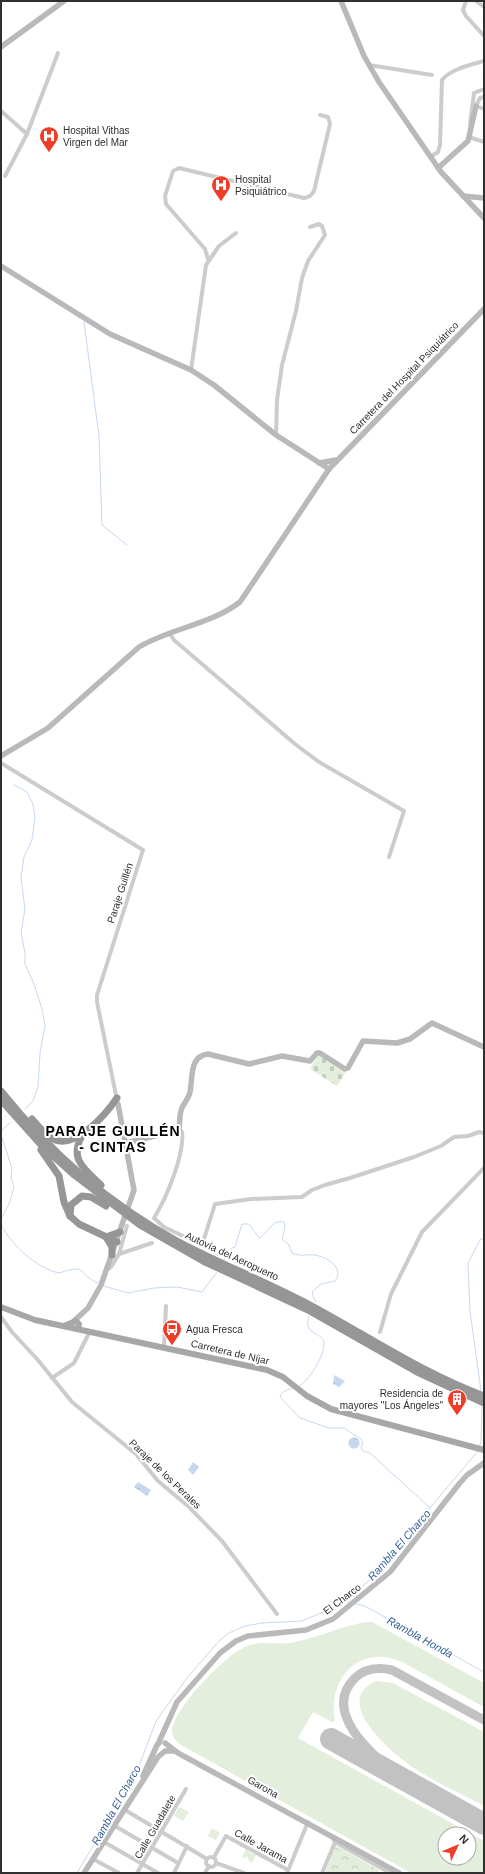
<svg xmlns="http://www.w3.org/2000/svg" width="485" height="1874" font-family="Helvetica,sans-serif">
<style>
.grass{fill:#e3eedc;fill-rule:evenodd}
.cemetery{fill:url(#cemetery-stones)}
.park{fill:url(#park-crowns)}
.water{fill:url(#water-ripples)}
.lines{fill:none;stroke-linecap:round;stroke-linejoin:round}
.stream{stroke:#c7d8ee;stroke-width:1}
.taxiway{stroke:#c2c2c2;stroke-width:9}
.runway{stroke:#c2c2c2;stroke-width:22}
.street{stroke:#ccc;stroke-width:4}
.secondary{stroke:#b9b9b9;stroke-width:5.5}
.primary{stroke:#a7a7a7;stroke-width:6}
.highway{stroke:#969696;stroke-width:7}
.labels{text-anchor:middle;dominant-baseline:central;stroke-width:4;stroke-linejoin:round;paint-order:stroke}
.poi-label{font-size:10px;fill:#2f2f2f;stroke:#fff;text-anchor:start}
.street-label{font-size:10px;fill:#2f2f2f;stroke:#fff}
.water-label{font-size:11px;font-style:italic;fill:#376198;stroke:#fff}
.district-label{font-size:14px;font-weight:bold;letter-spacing:1px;fill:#000;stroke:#fff}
</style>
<defs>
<pattern id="cemetery-stones" width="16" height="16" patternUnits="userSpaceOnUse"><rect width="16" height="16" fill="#e3eedc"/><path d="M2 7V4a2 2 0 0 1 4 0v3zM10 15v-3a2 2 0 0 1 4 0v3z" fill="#c3ccbd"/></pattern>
<pattern id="park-crowns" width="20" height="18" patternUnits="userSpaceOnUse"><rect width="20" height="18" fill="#e3eedc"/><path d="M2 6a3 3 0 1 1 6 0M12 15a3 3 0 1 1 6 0" fill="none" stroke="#c3ccbd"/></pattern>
<pattern id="water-ripples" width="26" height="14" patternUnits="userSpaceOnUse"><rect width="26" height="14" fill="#c7d8ee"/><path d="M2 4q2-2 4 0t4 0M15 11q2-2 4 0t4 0" fill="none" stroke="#abbacc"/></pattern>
</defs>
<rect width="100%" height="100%" fill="#fff"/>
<g class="grass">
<path d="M366 1622H372L387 1630 484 1683V1707L402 1662C360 1643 327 1678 335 1721L332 1722 313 1712 298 1738 484 1841V1873H411L181 1745C176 1741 172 1737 172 1730 174 1709 225 1655 245 1647 260 1640 274 1645 290 1643 316 1639 340 1626 366 1622ZM445 1834H469V1858H445Z"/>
<path d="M376 1681 393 1683 484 1732V1806C460 1793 434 1782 411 1766 390 1751 331 1701 376 1681Z"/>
<path d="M179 1807 189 1812 183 1821 174 1816Z"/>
<path d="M212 1828 220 1833 216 1840 208 1836Z"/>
<path d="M246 1849 251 1854 252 1853 256 1855 252 1863 248 1860V1856L245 1858 242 1857Z"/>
</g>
<path class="cemetery" d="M319 1055 346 1072 337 1086 310 1069Z"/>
<path class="park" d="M337 1846 379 1870 377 1873H325L334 1848Z"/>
<g class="water">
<path d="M334 1375 345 1381 339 1387 333 1384Z"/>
<circle cx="354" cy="1443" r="5.5"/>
<path d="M193 1462 199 1467 193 1475 188 1470Z"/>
<path d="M138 1482 151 1490 147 1496 134 1487Z"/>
</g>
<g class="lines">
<g class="stream">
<path d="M84 322 99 436 102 525 127 545"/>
<path d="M14 785 27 792 33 804 35 818 32 840 24 857 21 877 25 909 21 933 25 953V964L34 984 42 1009 45 1026 40 1053 38 1087 33 1101 25 1109"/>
<path d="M1 1131 11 1122"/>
<path d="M1 1135 12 1168 11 1178 14 1187 9 1204 1 1219"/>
<path d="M1 1225C12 1245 36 1268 59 1273 90 1263 76 1274 98 1283"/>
<path d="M224 1260 232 1248 235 1247 242 1224H249L259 1238C268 1234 271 1219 284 1222L285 1227 282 1239 289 1245 292 1253C300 1257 307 1254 315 1255 326 1257 345 1267 335 1281L321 1284 313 1291 312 1294 316 1302"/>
<path d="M104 1286 128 1293 154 1288 177 1287 202 1292 217 1272"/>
<path d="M299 1386C309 1381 325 1355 324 1343 322 1331 302 1335 309 1316"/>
<path d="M294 1388C289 1389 282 1391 280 1397L300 1418 329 1428H344L354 1435 360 1438 363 1442 361 1448 363 1451 370 1453 429 1507"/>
<path d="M481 1391 470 1311 468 1263 480 1240 484 1238"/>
<path d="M479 1447 481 1442 482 1406"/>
<path d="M338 1604 349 1602"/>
<path d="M356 1604 365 1606 484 1672"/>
<path d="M77 1873 136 1774 156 1721 187 1678 220 1640 229 1633 245 1626 262 1623 302 1621 333 1608 370 1580 397 1550 423 1516 478 1451"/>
</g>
<path class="taxiway" d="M398 1776C374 1756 320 1712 355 1678 365 1668 379 1667 392 1670L484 1720"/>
<path class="runway" d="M331 1739 484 1824"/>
<g class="street">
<path d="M466 1 463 10 466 16 484 36"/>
<path d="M476 1 484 7"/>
<path d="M369 65 432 75"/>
<path d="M484 97 480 98 476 106 484 109"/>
<path d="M1 111 27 134"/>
<path d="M470 124 474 93 484 89"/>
<path d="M469 135V137L484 142"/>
<path d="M430 157 438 152 440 145 442 80C451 69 470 65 484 61"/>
<path d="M5 176 27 134 58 53"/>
<path d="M208 259 205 249 166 204 165 196 173 171 179 168 304 198C309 197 311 196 314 191L330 124 328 117 320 115"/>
<path d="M191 370 206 265 219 246 236 233"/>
<path d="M276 435 277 400 282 365 296 311 302 278 308 261 325 235 322 226 319 224 310 227"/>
<path d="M170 634 174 640 295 744 319 762 404 811 389 857"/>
<path d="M1 763 143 850 97 995V1002L117 1100"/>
<path d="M179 1130 182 1132C185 1154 166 1199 154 1218L164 1227 200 1244 203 1242 215 1204 251 1199 302 1197 312 1190 325 1185 350 1178 414 1157 441 1146 454 1137 468 1136 479 1132 484 1133"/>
<path d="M119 1254 127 1226"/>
<path d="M107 1270 111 1267 119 1254 152 1243"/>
<path d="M1 1317 12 1332 37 1359 72 1402 136 1454 158 1481 189 1507 222 1541 277 1614"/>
<path d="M380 1332 391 1294 422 1232 484 1168"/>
<path d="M164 1347 166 1306"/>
<path d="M52 1378 74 1363 90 1331"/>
<path d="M125 1810 207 1859"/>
<path d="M115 1826 178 1863"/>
<path d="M332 1837 335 1842 390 1873"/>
<path d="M104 1842 158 1873"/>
<path d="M214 1857 226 1836 288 1870"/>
<circle cx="211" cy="1862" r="5"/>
<path d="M93 1859 119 1873"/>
<path d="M216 1863 244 1873"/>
<path d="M137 1873 186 1789"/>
<path d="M174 1873 187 1846"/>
<path d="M205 1873 209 1866"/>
<path d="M287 1873 308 1822"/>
<path d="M322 1873 336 1840"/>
</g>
<g class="secondary">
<path d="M341 1 364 56 379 82 441 172 484 218"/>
<path d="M1 47 64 1"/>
<path d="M438 168 468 141 476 106"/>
<path d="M463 196 484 198"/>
<path d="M1 266 110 334 191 370 214 385 276 435 329 469"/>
<path d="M319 463 336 460"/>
<path d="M1 756 48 728 139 647C171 628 210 625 240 602L329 469 484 309"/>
<path d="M126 1143 179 1130C180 1123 179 1114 182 1108 184 1103 189 1098 190 1092 193 1078 189 1056 208 1054L249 1064 282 1056 310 1061 317 1053H320L345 1069 348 1068 363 1041 397 1043 410 1039 432 1023 484 1047"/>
<path d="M74 1321 88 1308 101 1285 134 1190 118 1104"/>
<path d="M165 1743 178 1753 399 1873"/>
<path d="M158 1744 177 1702 220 1653 236 1641 248 1636 306 1630 333 1619 390 1572 459 1484 467 1475 484 1463"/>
<path d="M143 1776 157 1745 159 1743"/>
<path d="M84 1873 158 1757 165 1751H174"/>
</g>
<g class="primary">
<path d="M1 1307 35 1320 267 1370 283 1377 307 1396 331 1409 484 1450"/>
<path d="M66 1325 76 1321 79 1324 78 1328"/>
</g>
<g class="highway">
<path d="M1 1091C49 1151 109 1204 177 1241 220 1264 267 1282 310 1305 368 1336 422 1373 484 1396"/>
<path d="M1 1100 42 1146 73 1174 140 1225 203 1261 308 1310 417 1372 484 1403"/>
<path d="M32 1119C38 1126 46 1136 55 1140 77 1148 106 1114 117 1098"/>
<path d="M83 1134C68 1158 84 1169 101 1185"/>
<path d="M41 1150 59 1176 64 1202 70 1216 79 1224 117 1242"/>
<path d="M70 1216 71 1205 82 1196 91 1197 106 1206"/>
<path d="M106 1237 112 1247V1255"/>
<path d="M106 1237 120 1232"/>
</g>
</g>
<defs>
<g id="hospital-pin" transform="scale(1)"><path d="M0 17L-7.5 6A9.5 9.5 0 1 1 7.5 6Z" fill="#f13d27" stroke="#fff"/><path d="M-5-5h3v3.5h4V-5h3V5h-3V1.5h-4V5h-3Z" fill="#fff"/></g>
<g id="bus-pin" transform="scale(1)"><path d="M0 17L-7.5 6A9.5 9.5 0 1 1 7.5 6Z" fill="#f13d27" stroke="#fff"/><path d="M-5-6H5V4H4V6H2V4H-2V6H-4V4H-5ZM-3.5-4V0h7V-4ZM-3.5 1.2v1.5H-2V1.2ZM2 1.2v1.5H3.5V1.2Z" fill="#fff"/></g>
<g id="building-pin" transform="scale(1)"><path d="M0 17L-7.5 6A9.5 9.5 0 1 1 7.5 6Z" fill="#f13d27" stroke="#fff"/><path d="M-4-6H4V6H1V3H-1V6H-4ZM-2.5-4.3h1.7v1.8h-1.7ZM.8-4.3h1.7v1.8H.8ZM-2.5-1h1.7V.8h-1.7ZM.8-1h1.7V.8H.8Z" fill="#fff"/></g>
</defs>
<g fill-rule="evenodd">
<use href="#hospital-pin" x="49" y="136"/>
<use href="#hospital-pin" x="221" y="185"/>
<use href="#bus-pin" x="172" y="1329"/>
<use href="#building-pin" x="457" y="1399"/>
</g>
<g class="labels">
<g class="poi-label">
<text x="63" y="130">Hospital Vithas<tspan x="63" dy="12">Virgen del Mar</tspan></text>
<text x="235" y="179">Hospital<tspan x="235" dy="12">Psiquiátrico</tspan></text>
<text x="186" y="1329">Agua Fresca</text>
<text x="443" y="1393" text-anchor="end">Residencia de<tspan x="443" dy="12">mayores "Los Ángeles"</tspan></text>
</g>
<g class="street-label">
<text transform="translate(404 378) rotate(-46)">Carretera del Hospital Psiquiátrico</text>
<text transform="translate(120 893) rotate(-72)">Paraje Guillén</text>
<text transform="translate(232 1256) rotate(25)">Autovía del Aeropuerto</text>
<text transform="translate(230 1352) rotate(13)">Carretera de Níjar</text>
<text transform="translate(165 1474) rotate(44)">Paraje de los Perales</text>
<text transform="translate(342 1599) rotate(-37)">El Charco</text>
<text transform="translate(263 1787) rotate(29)">Garona</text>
<text transform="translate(155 1827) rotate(-60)">Calle Guadalete</text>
<text transform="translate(261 1846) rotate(29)">Calle Jarama</text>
</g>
<g class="water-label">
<text transform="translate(399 1545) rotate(-49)">Rambla El Charco</text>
<text transform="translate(420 1637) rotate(29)">Rambla Honda</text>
<text transform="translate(116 1805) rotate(-61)">Rambla El Charco</text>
</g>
<g class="district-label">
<text x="113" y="1131">PARAJE GUILLÉN<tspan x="113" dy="16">- CINTAS</tspan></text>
</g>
</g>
<rect width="485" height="1874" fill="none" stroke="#2f2f2f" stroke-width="4"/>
<g transform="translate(457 1846) rotate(46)"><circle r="19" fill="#ffffff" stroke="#acacac"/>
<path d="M0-3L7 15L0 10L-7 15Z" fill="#f13d27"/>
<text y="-6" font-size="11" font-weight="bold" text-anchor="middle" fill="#2f2f2f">N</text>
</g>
</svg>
